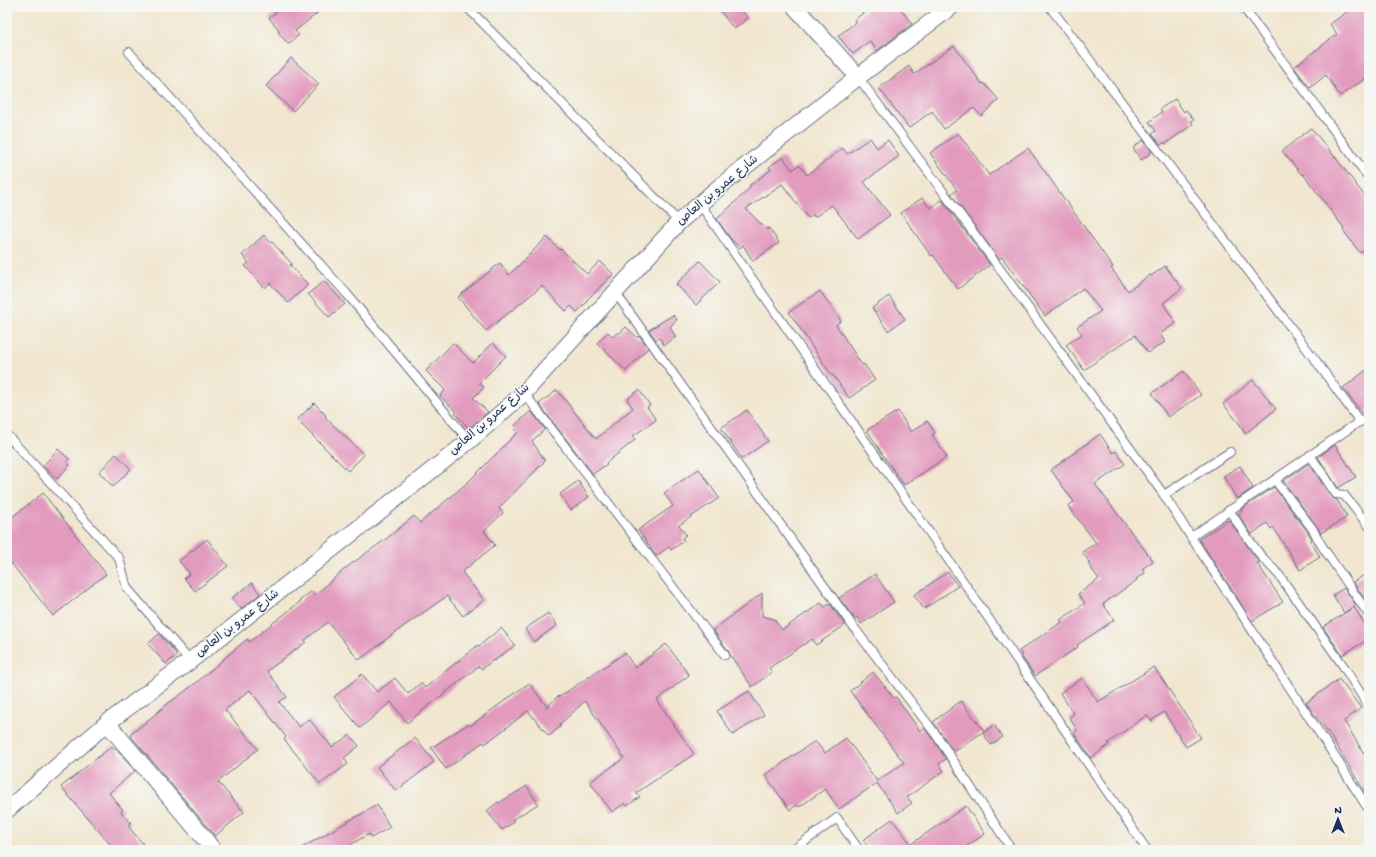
<svg xmlns="http://www.w3.org/2000/svg" width="1376" height="857" font-family="'Gochi Hand','Playpen Sans Arabic',sans-serif">
<style>
.building{fill:#e29abd}
.lines{fill:none;stroke-linecap:round;stroke-linejoin:round}
.lane-casing{stroke:#666f86;stroke-width:10}
.street-casing{stroke:#666f86;stroke-width:18}
.lane{stroke:#fff;stroke-width:8}
.street{stroke:#fff;stroke-width:16}
.labels{text-anchor:middle;dominant-baseline:central;stroke-width:3;stroke-linejoin:round;paint-order:stroke}
.street-label{font-size:12px;fill:#1b2f5e;stroke:#f6f6f2}
</style>
<rect width="100%" height="100%" fill="#f6f6f2"/>
<filter id="ink" filterUnits="userSpaceOnUse"><feTurbulence type="fractalNoise" baseFrequency=".025" numOctaves="2"/><feDisplacementMap in="SourceGraphic" scale="8" xChannelSelector="R" yChannelSelector="G"/><feConvolveMatrix kernelMatrix="1 2 1 2 8 2 1 2 1" color-interpolation-filters="sRGB"/></filter>
<filter id="wash" filterUnits="userSpaceOnUse"><feTurbulence type="fractalNoise" baseFrequency=".012" numOctaves="4" result="noise"/><feDisplacementMap in="SourceGraphic" scale="16" xChannelSelector="R" yChannelSelector="G"/><feGaussianBlur stdDeviation="0.9" result="paint"/><feColorMatrix in="noise" values="0 0 0 0 0 0 0 0 0 0 0 0 0 0 0 0 0 1.4 0 .05"/><feComposite in="paint" operator="in"/></filter>
<g filter="url(#wash)">
<rect width="100%" height="100%" fill="#f1e6cf"/>
<g id="blocks">
<g class="building">
<path d="M283 7H325L295 31 299 35 288 44 278 32 280 31 269 18Z"/>
<path d="M717 7H739L748 18 734 29Z"/>
<path d="M871 7H899L912 24 877 51 870 41 853 54 838 36 855 23 854 20Z"/>
<path d="M1354 7H1369V76L1340 96 1326 75 1310 88 1294 67 1337 34 1330 24Z"/>
<path d="M954 46 982 84 984 83 999 100 981 116 974 108 944 129 932 111 909 128 879 88 909 66 914 74Z"/>
<path d="M291 58 319 84 293 111 266 86Z"/>
<path d="M1175 99 1184 112 1186 110 1194 120 1191 121 1193 124 1165 144 1164 142 1161 145 1152 134 1156 131 1149 122 1162 112 1160 109Z"/>
<path d="M1311 128 1339 162 1369 202V247L1360 253 1343 230 1344 228 1303 174 1302 175 1282 151Z"/>
<path d="M958 133 989 175 1028 148 1113 267 1111 268 1128 291 1150 275 1151 276 1165 266 1182 288 1163 303 1176 323 1160 334 1165 342 1148 353 1135 335 1084 370 1066 345 1082 334 1077 327 1101 311 1083 288 1045 316 1002 257 999 259 951 194 957 190 930 153Z"/>
<path d="M870 138 877 148 888 140 899 156 864 182 890 215 858 239 832 205 815 217 813 215 808 218 782 184 746 209 767 230 769 228 779 243 753 261 743 245 740 248 730 238 717 219 750 188 749 186 771 170 769 167 783 157 792 170 799 165 807 175 843 148 847 154Z"/>
<path d="M1143 140 1152 152 1141 160 1133 148Z"/>
<path d="M922 198 930 208 942 200 990 265 958 289 933 255 931 256 901 213Z"/>
<path d="M264 235 271 243 272 242 292 264 290 265 308 285 288 303 270 283 265 288 245 266 249 263 242 255Z"/>
<path d="M547 237 560 250 561 249 587 274 600 261 613 274 586 301 587 302 577 312 571 306 566 311 542 286 486 331 458 297 500 263 509 275Z"/>
<path d="M700 261 720 282 696 305 676 284Z"/>
<path d="M324 281 345 304 329 317 308 294Z"/>
<path d="M820 291 841 321 836 325 862 365 864 364 875 380 849 398 833 375 832 376 789 312Z"/>
<path d="M889 296 905 319 888 331 872 308Z"/>
<path d="M673 315 677 319 670 327 676 337 664 345 659 338 656 340 649 330Z"/>
<path d="M626 327 637 337 640 336 648 348 626 371 597 343 608 332 613 337 618 332 619 334Z"/>
<path d="M453 343 473 363 493 343 506 356 479 383 484 387 473 398 488 412 469 428 455 414 457 412 440 396 445 390 426 371Z"/>
<path d="M1369 368V410L1362 413 1343 388Z"/>
<path d="M1184 371 1201 395 1168 417 1152 393Z"/>
<path d="M1253 380 1276 409 1245 434 1239 423 1223 404Z"/>
<path d="M557 390 596 439 633 408 627 399 639 390 650 405 647 407 656 420 633 436 635 440 606 463 607 464 593 474 539 404Z"/>
<path d="M314 403 326 415 325 417 364 455 348 471 297 420Z"/>
<path d="M747 410 768 441 742 459 721 428Z"/>
<path d="M531 411 545 429 532 441 545 461 499 508 503 513 484 531 495 545 462 572 484 600 463 616 447 596 404 626 359 660 328 622 305 640 306 642 267 671 287 697 279 702 299 727 309 719 332 747 350 735 359 746 344 758 348 764 320 784 284 739 286 737 250 690 225 710 258 749 218 782 244 812 215 836 130 735 171 701V702L197 682 247 639 249 642 301 601 300 600 312 591 315 595 347 567 386 539 414 516 420 523 468 482 518 432 513 427Z"/>
<path d="M898 411 911 432 927 421 935 433 932 435 947 457 904 485 883 455 867 430Z"/>
<path d="M1100 434 1113 453 1116 451 1125 464 1095 484 1153 561 1142 569 1145 573 1136 579 1137 580 1103 604 1114 620 1077 645 1078 647 1035 676 1021 656 1022 655 1019 651 1062 622 1060 620 1085 603 1078 594 1099 579 1088 564 1090 563 1082 552 1096 543 1068 506 1074 502 1051 470Z"/>
<path d="M1335 445 1356 477 1338 488 1318 457Z"/>
<path d="M58 449 69 459 67 462 70 465 57 479 43 466Z"/>
<path d="M116 454 131 469 113 487 99 472Z"/>
<path d="M1309 463 1331 497 1337 500 1347 517 1321 533 1316 525 1283 481Z"/>
<path d="M1240 466 1253 488 1237 499 1223 476Z"/>
<path d="M699 469 719 498 679 525 686 535 682 538 684 541 671 550 669 547 656 556 638 530 673 506 664 493Z"/>
<path d="M578 481 589 497 571 510 560 494Z"/>
<path d="M1274 487 1307 531 1312 539 1310 540 1320 557 1300 570 1273 527 1271 529 1267 523 1252 534 1238 514 1242 511 1241 510 1243 508Z"/>
<path d="M43 493 106 574 53 616 7 558V521Z"/>
<path d="M1229 520 1259 562 1257 563 1283 602 1252 621 1199 539Z"/>
<path d="M207 539 228 566 195 591 184 578 190 574 179 561Z"/>
<path d="M948 572 958 586 924 609 914 595Z"/>
<path d="M1369 572V597L1365 599 1353 582Z"/>
<path d="M875 574 894 602 861 624 857 617 855 619 839 598Z"/>
<path d="M252 583 260 594 241 609 232 598Z"/>
<path d="M1344 588 1356 605 1344 613 1333 595Z"/>
<path d="M762 593V616L774 619 782 630 821 603 825 607 830 604 845 625 816 645 812 639 769 668 772 672 752 687 730 655 729 652 713 630Z"/>
<path d="M1354 607 1369 631V639L1342 655 1323 627Z"/>
<path d="M548 613 557 625 534 642 525 629Z"/>
<path d="M501 628 515 645 494 661 493 660 482 669 479 666 407 723 391 702 360 728 334 697 362 674 377 692 395 678 408 694 421 683 425 688 478 645 479 646Z"/>
<path d="M159 634 177 655 166 664 148 644Z"/>
<path d="M666 644 689 675 657 700 694 754 636 793 640 797 627 806 625 803 612 812 590 782 624 758 585 701 560 724 561 726 549 736 528 711 485 744 483 742 446 769 431 748 468 724 470 726 529 683 547 707 558 696 559 697 625 653 635 668Z"/>
<path d="M1154 667 1201 738 1186 747 1164 712 1151 721 1147 715 1108 743 1109 745 1091 758 1074 733 1077 730 1069 717 1074 714 1060 693 1082 678 1098 702Z"/>
<path d="M873 672 894 698 896 697 920 731 924 728 933 739 946 759 939 764 944 771 907 797 912 803 898 813 877 783 839 809 825 789 799 807 797 805 790 810 765 775 815 741 825 753 846 738 877 781 904 763 850 691Z"/>
<path d="M1339 679 1361 708 1344 721 1369 762V799L1330 735 1306 703Z"/>
<path d="M749 691 764 715 733 735 717 711Z"/>
<path d="M961 701 984 731 954 752 933 722Z"/>
<path d="M994 725 1003 737 991 745 983 733Z"/>
<path d="M415 738 434 762 396 791 377 767Z"/>
<path d="M112 746 114 749 115 748 135 771 109 793 123 810 121 812 131 823 128 826 148 850H115L61 787Z"/>
<path d="M527 786 538 804 512 820 514 822 502 830 487 811 498 802 499 803Z"/>
<path d="M377 805 390 827 371 838 369 834 341 850H298Z"/>
<path d="M966 806 985 834 961 850H871L863 840 892 819 911 844Z"/>
</g>
</g>
</g>
<g filter="url(#ink)">
<use href="#blocks" fill-opacity="0" stroke="#666f86" stroke-width="1"/>
<g class="lines">
<g class="lane-casing">
<g id="lane">
<path d="M467 7 679 222"/>
<path d="M1050 7 1319 365 1360 422"/>
<path d="M1243 7 1369 178"/>
<path d="M129 52 347 294 469 441"/>
<path d="M858 77 973 232 1164 495 1191 537"/>
<path d="M700 204 954 568 1147 850"/>
<path d="M615 292 852 625 937 736 1012 850"/>
<path d="M524 393 725 655"/>
<path d="M1369 415 1191 537 1324 740 1369 810"/>
<path d="M7 435 119 558 127 588 190 661"/>
<path d="M1310 455 1336 494 1344 495 1369 526"/>
<path d="M1275 480 1312 528 1322 546 1369 615"/>
<path d="M1164 495 1230 452"/>
<path d="M1229 510 1245 534 1261 556 1279 575 1342 664 1369 707"/>
<path d="M793 850 837 818 859 850"/>
</g>
</g>
<g class="street-casing">
<g id="street">
<path d="M795 7 858 77"/>
<path d="M107 723 204 838 213 850"/>
<path d="M7 810 107 723 190 661 469 441 524 393 679 222 718 188 858 77 951 7"/>
</g>
</g>
<use href="#lane" class="lane"/>
<use href="#street" class="street"/>
</g>
</g>
<g class="labels">
<g class="street-label">
<text transform="translate(718 191) rotate(-40)">شارع عمرو بن العاص</text>
<text transform="translate(490 420) rotate(-41)">شارع عمرو بن العاص</text>
<text transform="translate(238 624) rotate(-38)">شارع عمرو بن العاص</text>
</g>
</g>
<rect width="1376" height="857" fill="none" stroke="#f6f6f2" stroke-width="24"/>
<g transform="translate(1338 819)" stroke="#f6f6f2" stroke-width="3" paint-order="stroke">
<path d="M0-3L7 15L0 10L-7 15Z" fill="#1b2f5e"/>
<text y="-6" font-size="11" font-weight="bold" text-anchor="middle" fill="#1b2f5e">N</text>
</g>
</svg>
